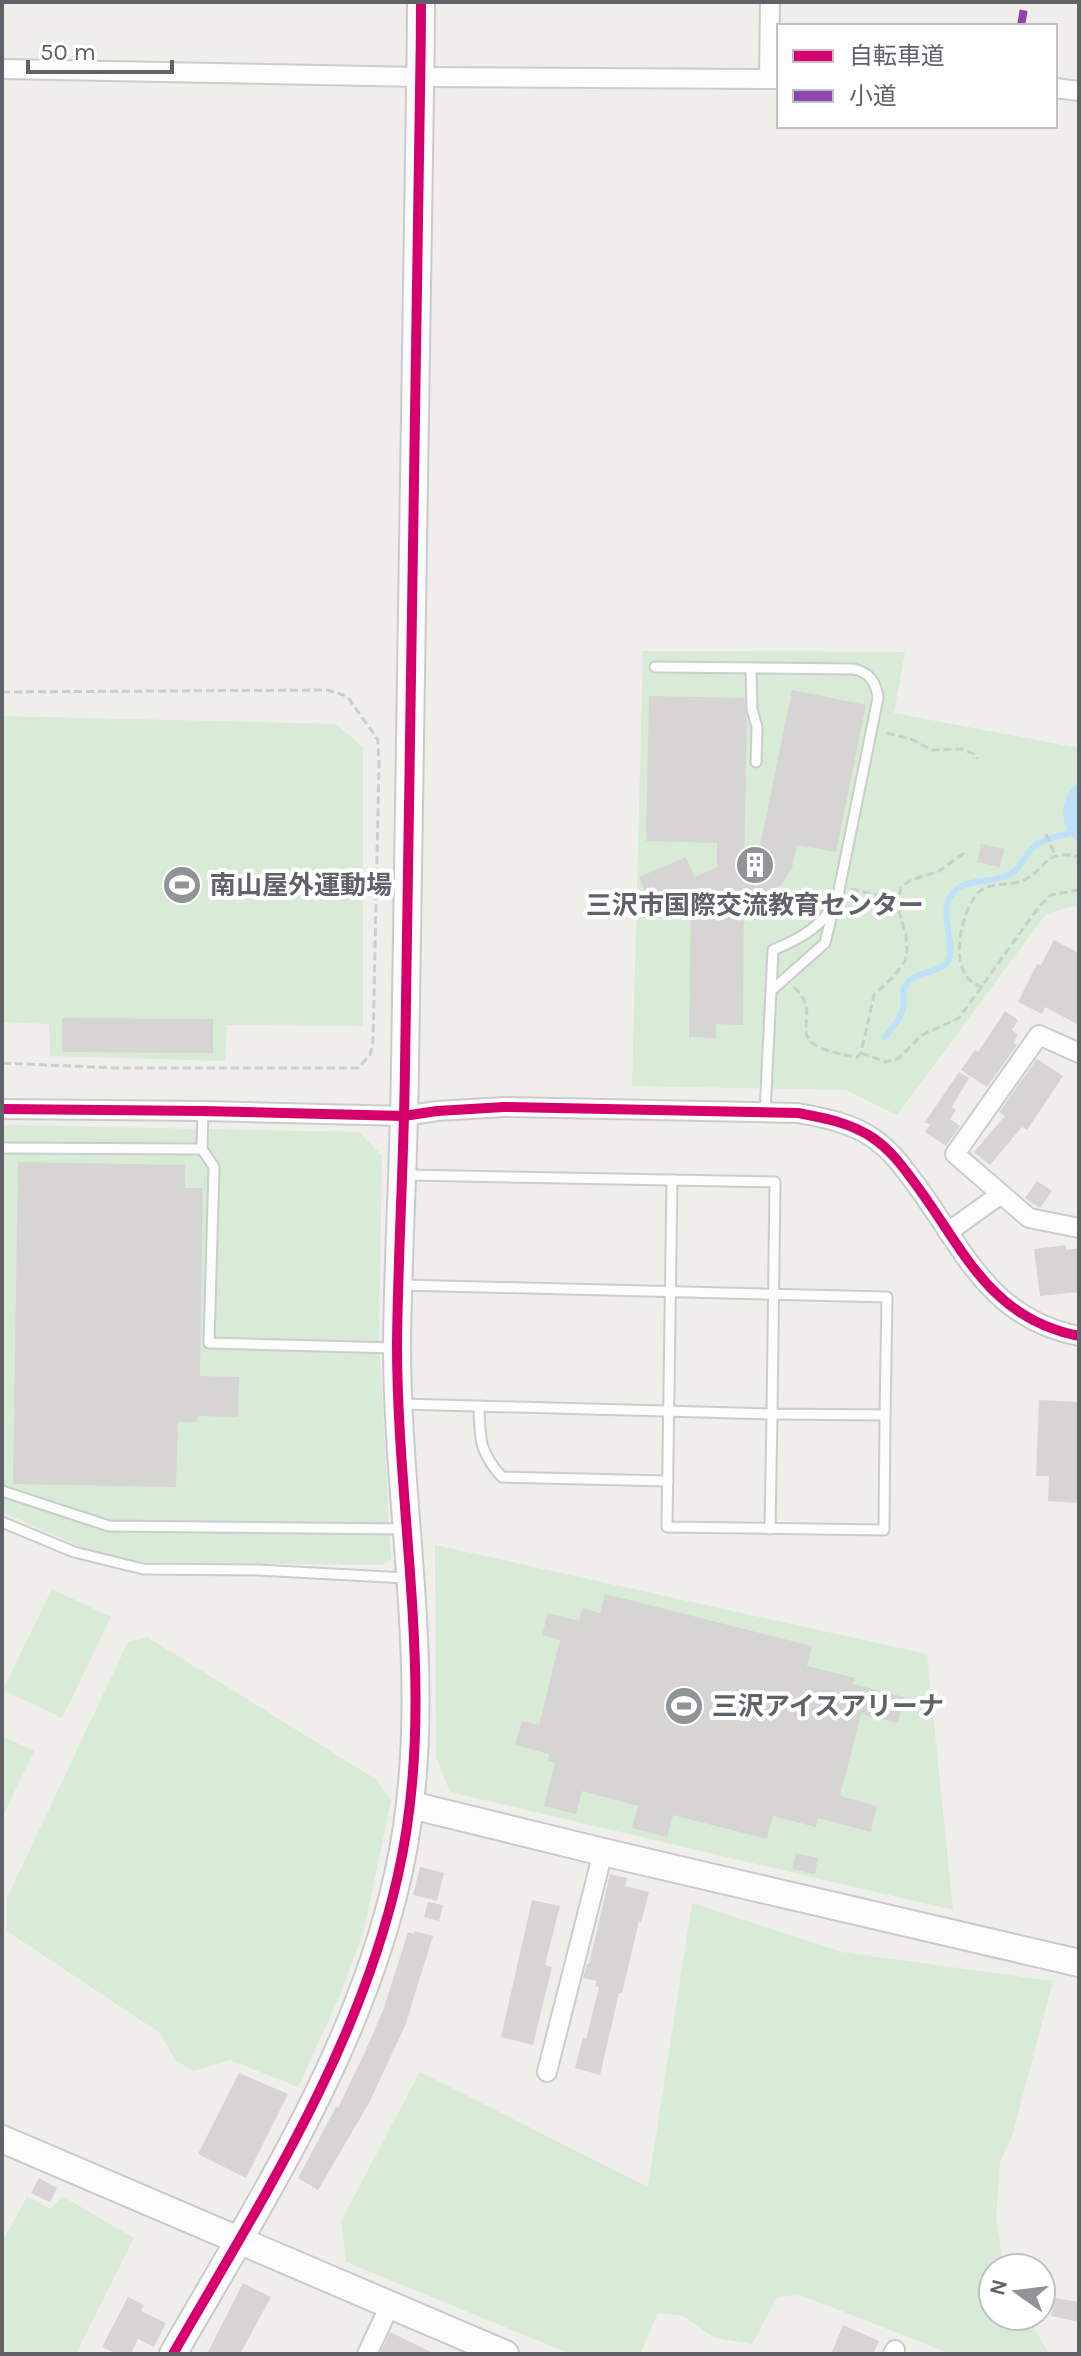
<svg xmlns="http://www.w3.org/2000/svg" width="1081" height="2356" font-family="Karla,'Noto Sans JP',sans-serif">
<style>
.green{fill:#d8ebd6}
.water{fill:#bfe0f9}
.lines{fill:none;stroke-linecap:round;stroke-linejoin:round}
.stream{stroke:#bfe0f9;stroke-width:6}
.building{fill:#d6d5d3}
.lane-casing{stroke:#cbcccc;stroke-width:13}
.street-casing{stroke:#cbcccc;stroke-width:22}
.secondary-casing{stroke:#cacacb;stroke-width:30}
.path{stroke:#cacfcc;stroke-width:3;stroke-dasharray:8 4;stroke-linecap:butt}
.lane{stroke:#fdfcfc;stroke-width:9}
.street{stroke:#fdfcfc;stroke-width:18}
.secondary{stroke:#fdfcfc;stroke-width:26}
.quiet{stroke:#8e44ad;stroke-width:8;stroke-dasharray:16 8;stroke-linecap:butt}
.cycleway-casing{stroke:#fff;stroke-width:15}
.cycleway{stroke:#d6006c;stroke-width:10}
.labels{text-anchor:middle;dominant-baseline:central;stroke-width:8;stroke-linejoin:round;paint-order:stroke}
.poi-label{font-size:26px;font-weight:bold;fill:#5f6368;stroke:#fff;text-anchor:start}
</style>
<rect width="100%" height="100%" fill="#efeeea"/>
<g class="green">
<path d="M643 651 905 652 894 713 1079 748V909L1073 906 1046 914 897 1115 846 1090 632 1086Z"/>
<path d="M2 716 336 724 363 747V1026L227 1025 225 1061 50 1056 49 1024 2 1022Z"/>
<path d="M2 1125 359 1132 382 1156 379 1335 391 1559 383 1565 142 1562 94 1553 2 1512Z"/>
<path d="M435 1545 927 1654 953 1910 450 1792 436 1757Z"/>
<path d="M52 1589 111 1617 62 1718 3 1690Z"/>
<path d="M147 1637 377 1780 391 1801 363 1934 339 1997 298 2087 230 2060 194 2071 175 2060 160 2033 7 1931V1898L128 1642Z"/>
<path d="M2 1736 34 1751 2 1818Z"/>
<path d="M692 1903 842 1952 1053 1981 1012 2137 1000 2161 996 2220 1004 2268H993V2316H1027L1049 2354H951L798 2294 777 2298 752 2344 715 2338 683 2316 658 2313 640 2354H571L346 2262 341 2221 420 2072 648 2187Z"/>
<path d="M62 2196 134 2238 76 2354H2V2242L27 2197 51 2209Z"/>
</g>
<path class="water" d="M1079 782V843C1058 830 1058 797 1079 782Z"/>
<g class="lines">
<path class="stream" d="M885 1037C891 1029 899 1021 902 1012 906 1002 900 992 907 983 917 970 942 974 949 959 954 951 944 922 947 905 954 875 989 885 1009 875 1021 869 1024 856 1033 847 1042 839 1056 837 1067 834"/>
</g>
<g class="building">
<path d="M792 690 866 705 836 852 797 845 792 868 781 885 762 894 744 895 743 1025 716 1024V1038L689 1037 691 896 654 912 639 877 686 857 694 877 717 867V843L646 841 649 696 744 698 747 720 744 869 755 871Z"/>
<path d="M981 844 1004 849 1000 867 977 862Z"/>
<path d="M1054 940 1079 953V1025L1045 1007 1042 1014 1018 1002 1037 964 1041 965Z"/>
<path d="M1005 1011 1018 1020 1012 1030 1018 1035 1013 1043 1017 1045 987 1087 961 1070 975 1050 978 1052Z"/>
<path d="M62 1018 213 1019V1053L62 1052Z"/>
<path d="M1037 1059 1063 1076 1027 1130 1022 1127 990 1165 974 1152 1005 1116 999 1112Z"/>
<path d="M959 1072 969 1078 952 1107 956 1110 950 1119 960 1126 946 1146 925 1132 930 1125 925 1122Z"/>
<path d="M18 1162 185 1165V1188H203L200 1376 239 1377 238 1417 198 1416 197 1422H178L176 1487 13 1484Z"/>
<path d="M1037 1181 1052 1191 1040 1208 1025 1198Z"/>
<path d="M1066 1245V1250L1079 1248V1292L1040 1296 1034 1249Z"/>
<path d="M1039 1400 1079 1402V1503L1048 1501 1049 1476H1036Z"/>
<path d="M605 1594 812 1646 807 1666 855 1678 853 1684 904 1697 898 1723 861 1714 840 1796 877 1806 871 1832 818 1818 816 1827 773 1816 767 1839 673 1815 667 1837 632 1828 638 1806 582 1791 576 1814 544 1806 555 1762 548 1761 549 1754 515 1745 522 1721 539 1725 560 1640 542 1635 548 1613 579 1621 582 1608 600 1613Z"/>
<path d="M796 1853 818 1858 815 1874 792 1869Z"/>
<path d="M420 1867 444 1873 437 1901 413 1895Z"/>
<path d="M610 1874 627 1878 625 1886 649 1892 641 1922 639 1921 622 1993H619L600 2075 575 2068 583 2038 586 2039 599 1987 595 1986 597 1981 583 1978 587 1964H589Z"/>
<path d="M532 1900 560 1906 545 1965 552 1967 533 2045 501 2037Z"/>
<path d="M428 1902 443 1905 439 1921 424 1917Z"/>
<path d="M415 1931 433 1936 405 2026 369 2103 318 2190 298 2178 336 2107 338 2108 365 2052 384 2008 408 1932 414 1934Z"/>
<path d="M239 2073 288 2094 246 2178 198 2154Z"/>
<path d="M39 2178 57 2188 50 2202 31 2193Z"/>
<path d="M243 2283 271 2297 240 2354H207Z"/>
<path d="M128 2297 144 2305 141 2311 166 2323 154 2347 138 2339 131 2354H117L102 2347Z"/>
<path d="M1055 2298 1079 2302V2322L1051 2316Z"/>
<path d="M843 2325 879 2341 873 2354H831Z"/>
<path d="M390 2332 435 2354H380Z"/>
</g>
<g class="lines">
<g class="lane-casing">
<g id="lane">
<path d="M655 667 854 669C870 673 876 682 878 698L838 895C826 925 802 938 773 950L765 1113"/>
<path d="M751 668 752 709 757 727 756 762"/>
<path d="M772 990 825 943 833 910"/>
<path d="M203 1111 202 1149 214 1167 209 1343 394 1348"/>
<path d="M2 1148 202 1149"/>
<path d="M672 1180 667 1527 884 1530 885 1415"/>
<path d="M402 1285 887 1297 885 1415 772 1414 775 1182 407 1175"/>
<path d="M402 1404 772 1414 770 1529"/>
<path d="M479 1406C480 1439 479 1452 502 1477L668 1481"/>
<path d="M2 1491 109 1526 405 1529"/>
<path d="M2 1522 74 1552 143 1569 258 1570 406 1578"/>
</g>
</g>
<g class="street-casing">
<g id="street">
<path d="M2 69 421 77 779 79"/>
<path d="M769 78 770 2"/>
<path d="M1055 88 1079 91"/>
<path d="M1079 1053 1039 1035 955 1154 1029 1218 1079 1228"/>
<path d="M2 1109 203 1111 404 1116 437 1111 504 1107 798 1113C825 1118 851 1123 873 1138 889 1149 900 1163 911 1178 962 1244 986 1318 1079 1336"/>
<path d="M948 1232 1001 1194"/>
<path d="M547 2072 603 1852"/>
<path d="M367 2354 390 2305"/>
<path d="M893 2354 895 2350"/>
</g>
</g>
<g class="secondary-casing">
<g id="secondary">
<path d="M411 1805 603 1852 1079 1963"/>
<path d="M2 2139 505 2354"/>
<path d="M173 2354C261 2201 359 2049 398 1875 438 1699 397 1522 397 1344 398 1252 404 1159 405 1066 411 712 419 357 421 2"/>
</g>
</g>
<g class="path">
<path d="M2 692 327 690 347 696 359 713 378 740 379 764 373 1042 370 1055 358 1068H116L2 1063"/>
<path d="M887 733 911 739 932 750 963 749 974 754 978 759"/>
<path d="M1046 834 1055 855"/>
<path d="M851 889 898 900"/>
<path d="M794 987C830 1021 769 1043 857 1057L861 1053 874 995 894 976 905 961 907 951 906 935 897 905 901 888 909 881 939 871 964 853"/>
<path d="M983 987C946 980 959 911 979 892 991 881 1012 887 1026 879 1050 865 1045 849 1079 857"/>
<path d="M861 1053 886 1062 899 1058 922 1035 959 1018 1038 908 1051 895 1079 890"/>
</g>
<use href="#lane" class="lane"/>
<use href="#street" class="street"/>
<use href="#secondary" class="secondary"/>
<path class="quiet" d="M1021 26 1025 2"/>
<g class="cycleway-casing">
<g id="cycleway">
<path d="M2 1109 203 1111 404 1116 437 1111 504 1107 798 1113C825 1118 851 1123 873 1138 889 1149 900 1163 911 1178 962 1244 986 1318 1079 1336"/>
<path d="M173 2354C261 2201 359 2049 398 1875 438 1699 397 1522 397 1344 398 1252 404 1159 405 1066 411 712 419 357 421 2"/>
</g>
</g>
<use href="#cycleway" class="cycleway"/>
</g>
<defs>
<g id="building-disc" transform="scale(2)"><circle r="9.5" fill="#919496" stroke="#fff"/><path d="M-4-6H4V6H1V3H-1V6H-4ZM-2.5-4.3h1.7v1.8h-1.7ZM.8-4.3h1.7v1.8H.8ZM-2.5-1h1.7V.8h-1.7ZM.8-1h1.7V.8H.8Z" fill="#fff"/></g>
<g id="stadium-disc" transform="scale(2)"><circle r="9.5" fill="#919496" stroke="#fff"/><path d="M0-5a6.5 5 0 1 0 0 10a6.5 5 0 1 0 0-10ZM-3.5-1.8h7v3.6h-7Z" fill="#fff"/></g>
</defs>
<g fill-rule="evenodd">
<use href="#building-disc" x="755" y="865"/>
<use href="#stadium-disc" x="182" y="885"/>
<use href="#stadium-disc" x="684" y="1706"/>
</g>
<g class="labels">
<g class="poi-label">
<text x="210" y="885">南山屋外運動場</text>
<text x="755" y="905" text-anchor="middle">三沢市国際交流教育センター</text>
<text x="712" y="1706">三沢アイスアリーナ</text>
</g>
</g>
<rect width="1081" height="2356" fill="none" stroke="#5f6368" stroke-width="8"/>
<rect x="777" y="24" width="280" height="104" fill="#ffffff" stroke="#bfc1c3" stroke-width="2"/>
<rect x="793" y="50" width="40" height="12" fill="#d6006c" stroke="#bfc1c3" stroke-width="2"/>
<text x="849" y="64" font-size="24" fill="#5f6368">自転車道</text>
<rect x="793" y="90" width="40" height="12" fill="#8e44ad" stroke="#bfc1c3" stroke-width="2"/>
<text x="849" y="104" font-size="24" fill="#5f6368">小道</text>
<g transform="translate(1017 2292) rotate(284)"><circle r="38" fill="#ffffff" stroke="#bfc1c3" stroke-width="2"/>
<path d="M0-6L14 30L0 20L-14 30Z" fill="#919496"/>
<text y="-12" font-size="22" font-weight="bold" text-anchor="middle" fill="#5f6368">N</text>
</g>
<path d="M28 60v12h144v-12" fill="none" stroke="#5f6368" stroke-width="4"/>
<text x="40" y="60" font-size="24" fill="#5f6368" stroke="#ffffff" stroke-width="6" paint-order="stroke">50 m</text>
</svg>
